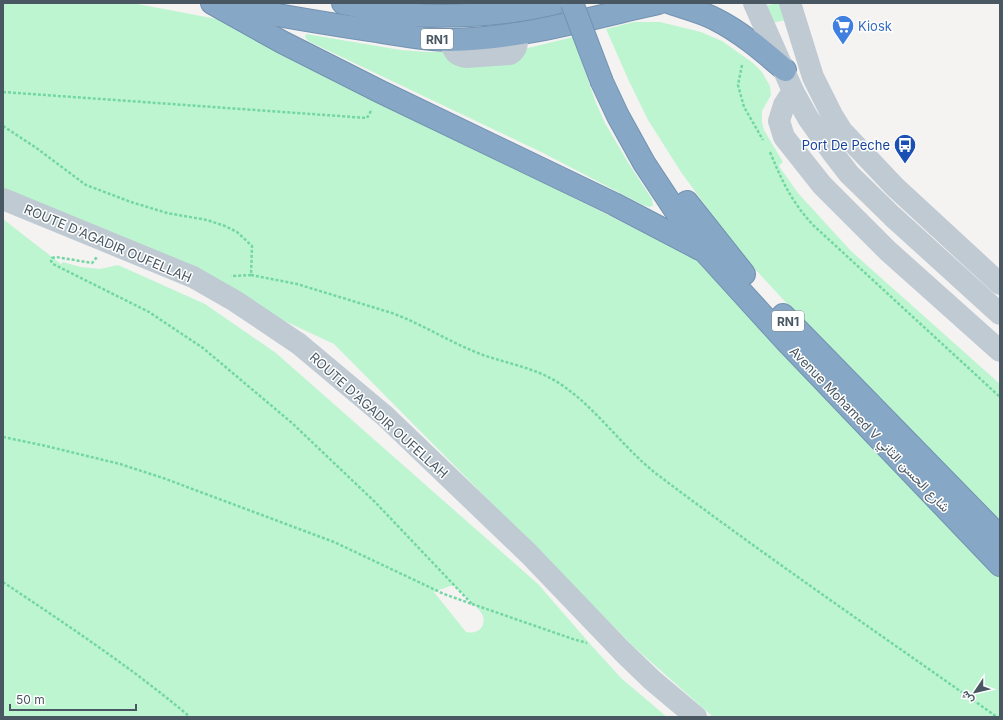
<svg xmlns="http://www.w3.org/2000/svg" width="1003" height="720" font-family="Inter,Vazirmatn,sans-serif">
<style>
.green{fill:#bef5d1;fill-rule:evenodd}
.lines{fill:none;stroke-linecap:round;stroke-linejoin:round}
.highway-casing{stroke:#7192b1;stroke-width:24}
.path{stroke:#72d7a2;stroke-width:2.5;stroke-dasharray:3 2;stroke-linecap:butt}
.minor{stroke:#bfcad3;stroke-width:22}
.highway{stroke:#86a7c5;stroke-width:22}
.highway-bridge-casing{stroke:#7192b1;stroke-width:24;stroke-linecap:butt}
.highway-bridge{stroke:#86a7c5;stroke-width:22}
.labels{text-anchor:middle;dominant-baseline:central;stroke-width:3;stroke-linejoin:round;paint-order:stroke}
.shield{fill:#fff;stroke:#7f8991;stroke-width:1}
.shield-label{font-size:12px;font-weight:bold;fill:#485762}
.shop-label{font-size:13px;fill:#366cbe;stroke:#fff;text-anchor:start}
.transit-label{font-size:13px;fill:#164399;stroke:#fff;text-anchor:end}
.street-label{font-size:13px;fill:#485762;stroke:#fff}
</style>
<rect width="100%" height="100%" fill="#f5f2f2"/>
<g class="green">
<path d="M3 3H132L217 19 702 262 1000 578V717H713L633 646 334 344 3 190Z"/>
<path d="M777 3H781L785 20 773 23 766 6Z"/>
<path d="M634 22H660L701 32 722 41 753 63 762 72 770 86 771 95 762 111V122L764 130 783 162 779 166 798 193 851 251 1000 384V523L806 324 740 253 681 172 648 120 628 79 606 29Z"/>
<path d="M306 34 401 50 426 52H453L524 49 573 37 596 103 605 123 629 164 652 199 653 206 649 207 643 205 543 153 308 41 305 37Z"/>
<path d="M3 219 61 264 63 262 81 267 100 269 118 265 205 304 276 353 538 584 591 645 621 678 667 717H3ZM453 585C460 591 480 608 483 616 484 620 484 624 481 628 477 633 471 633 466 632L434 592Z"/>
</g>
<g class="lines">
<g class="highway-casing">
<g id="highway">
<path d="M212 3 282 42 381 92 614 204 700 249"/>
<path d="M343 3C359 6 375 11 391 13 442 19 506 15 555 3"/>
<path d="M671 3C685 8 702 12 715 19 741 32 763 51 785 70"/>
<path d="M232 6C277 16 323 23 369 30 396 34 423 40 450 40 521 39 590 18 658 3"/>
<path d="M602 82 618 116 644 163 675 210 705 252 785 340 1000 565"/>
<path d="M687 202 744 274"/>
<path d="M783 315 1000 537"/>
</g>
</g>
<g class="path">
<path d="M742 65 738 85 744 107 763 140"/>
<path d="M3 92 367 118 372 109"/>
<path d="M3 126 35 147 86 185 131 202 167 213 207 220 225 226 237 232 252 246 251 275 231 276"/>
<path d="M770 152C782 181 791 201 813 225L1000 397"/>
<path d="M251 275 297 284 392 313C424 325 451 343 483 355 506 363 530 367 552 379 592 401 621 447 658 475 769 559 884 637 997 717"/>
<path d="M3 437 46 446 120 464 163 478 334 542 444 594 472 604 375 502 292 423 203 348 149 312 53 264 51 261 52 258 56 257 92 263 97 257"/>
<path d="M3 582C67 625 131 667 190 717"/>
<path d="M472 604 573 639 587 643"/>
</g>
<g class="minor">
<path d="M754 3 793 91 808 118 832 152 849 174 892 216 1000 314"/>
<path d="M790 3 813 77 832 115 842 131 895 187 1000 284"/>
<path d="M449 40C454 50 454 55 466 57L510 54C518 49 517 43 517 34"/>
<path d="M793 91 784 105 779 121 784 137 822 185 888 251 1000 351"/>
<path d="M3 199 193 277 235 301 299 344 385 416 529 554 622 651 652 680 696 717"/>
</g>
<use href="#highway" class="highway"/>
<g class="highway-bridge-casing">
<path id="highway-bridge" d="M572 3 602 82"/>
</g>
<use href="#highway-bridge" class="highway-bridge"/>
</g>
<defs>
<g id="supermarket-pin" transform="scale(1.15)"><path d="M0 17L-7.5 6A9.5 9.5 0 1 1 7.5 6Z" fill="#3f7fe0" stroke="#fff"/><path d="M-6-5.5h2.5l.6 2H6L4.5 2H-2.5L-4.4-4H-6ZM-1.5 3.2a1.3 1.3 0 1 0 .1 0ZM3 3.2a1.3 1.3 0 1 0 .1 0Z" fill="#fff"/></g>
<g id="bus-pin" transform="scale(1.15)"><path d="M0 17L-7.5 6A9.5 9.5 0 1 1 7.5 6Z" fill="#1a4fb4" stroke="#fff"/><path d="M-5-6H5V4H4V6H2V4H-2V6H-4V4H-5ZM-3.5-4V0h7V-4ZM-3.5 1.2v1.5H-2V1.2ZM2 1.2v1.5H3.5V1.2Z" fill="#fff"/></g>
</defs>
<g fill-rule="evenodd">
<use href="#supermarket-pin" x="843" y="26"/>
<use href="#bus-pin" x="905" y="145"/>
</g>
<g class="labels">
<g class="shield">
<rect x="421" y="29" width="32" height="20" rx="3"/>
<rect x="772" y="311" width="32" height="20" rx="3"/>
</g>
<g class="shield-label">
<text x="437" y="39">RN1</text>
<text x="788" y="321">RN1</text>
</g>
<g class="shop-label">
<text x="858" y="26">Kiosk</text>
</g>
<g class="transit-label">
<text x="890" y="145">Port De Peche</text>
</g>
<g class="street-label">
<text transform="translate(108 243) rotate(23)">ROUTE D'AGADIR OUFELLAH</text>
<text transform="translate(379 415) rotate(42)">ROUTE D'AGADIR OUFELLAH</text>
<text transform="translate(870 429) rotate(46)">Avenue Mohamed V شارع الحسن الثاني</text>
</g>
</g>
<rect width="1003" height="720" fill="none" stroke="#485762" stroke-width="8"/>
<g transform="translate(975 692) rotate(235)" stroke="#ffffff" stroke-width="3" paint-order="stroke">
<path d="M0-3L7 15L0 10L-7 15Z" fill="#485762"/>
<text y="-6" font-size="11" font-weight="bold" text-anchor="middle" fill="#485762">ش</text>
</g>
<path d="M10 704v6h126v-6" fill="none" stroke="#485762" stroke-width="2"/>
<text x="16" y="704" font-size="12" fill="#485762" stroke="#ffffff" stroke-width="3" paint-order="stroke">50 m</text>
</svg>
